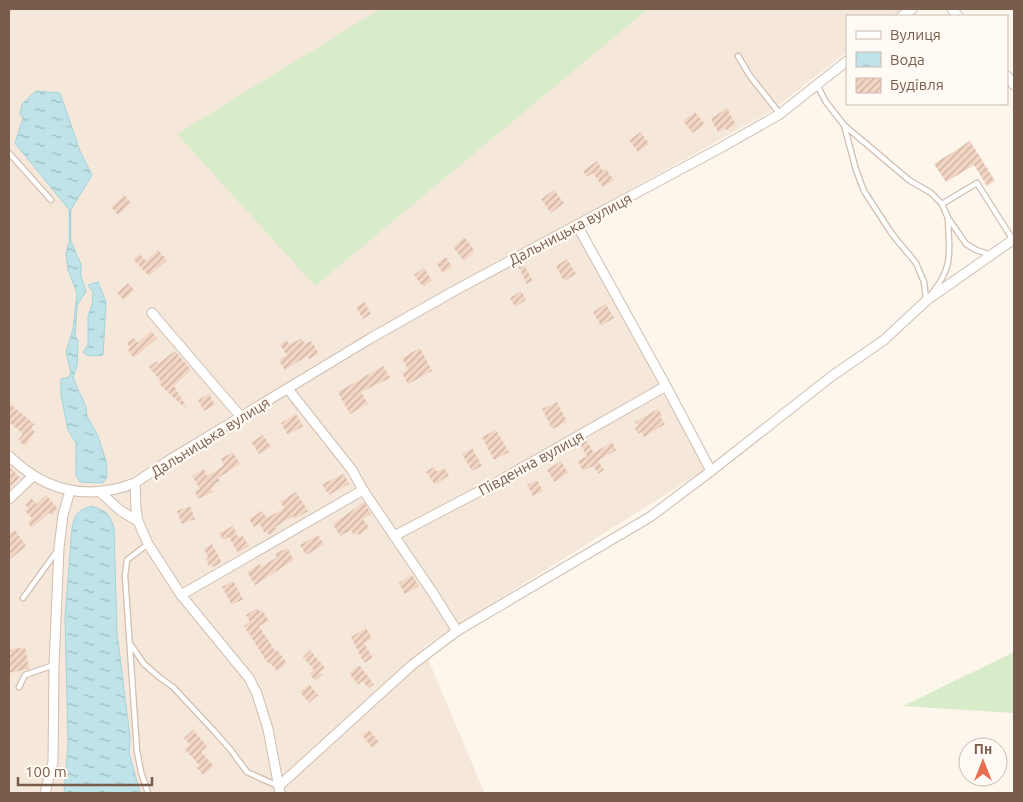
<svg xmlns="http://www.w3.org/2000/svg" width="1023" height="802" font-family="Ubuntu,sans-serif">
<style>
.residential{fill:#f5e8da}
.grass{fill:#d8ecc9}
.water{fill:url(#water-ripples);stroke:#a5d3da}
.lines{fill:none;stroke-linecap:round;stroke-linejoin:round}
.stream{stroke:#a5d3da;stroke-width:2.5}
.building{fill:url(#building-hatch)}
.service-casing{stroke:#d1beb0;stroke-width:7}
.minor-casing{stroke:#d1beb0;stroke-width:11}
.service{stroke:#fff;stroke-width:4.5}
.minor{stroke:#fff;stroke-width:9}
.labels{text-anchor:middle;dominant-baseline:central;stroke-width:4.5;stroke-linejoin:round;paint-order:stroke}
.street-label{font-size:15px;fill:#7a5c4d;stroke:#fffaf3}
</style>
<defs>
<pattern id="water-ripples" width="26" height="14" patternUnits="userSpaceOnUse" patternTransform="scale(1.25)"><rect width="26" height="14" fill="#bfe3e8"/><path d="M2 4q2-2 4 0t4 0M15 11q2-2 4 0t4 0" fill="none" stroke="#a0bbbe"/></pattern>
<pattern id="building-hatch" width="6" height="6" patternUnits="userSpaceOnUse" patternTransform="scale(1.25)"><rect width="6" height="6" fill="#f3d5c3"/><path d="M-1 1l2-2M0 6l6-6M5 7l2-2" fill="none" stroke="#cab0a1"/></pattern>
</defs>
<rect width="100%" height="100%" fill="#fdf6ec"/>
<path class="residential" d="M9 9H903L893 16H847V52L771 111 572 222 706 469 423 647 484 792 478 793H9Z"/>
<g class="grass">
<path d="M380 9H648L315 286 177 134Z"/>
<path d="M1014 652V713L903 706Z"/>
</g>
<g class="water">
<path d="M36 91 60 93 80 151 92 175 70 211 15 143 23 118 20 114 22 104Z"/>
<path d="M70 239 81 264V276L86 291 77 306 75 336 78 340 77 365 73 378 86 407 87 416 98 436 106 461 107 477 103 483 80 482 76 475V443L68 430 61 396V379L69 377 71 372 66 352 73 329 77 293 68 270 66 253Z"/>
<path d="M98 282 106 302 103 355 88 356 83 352 88 345V316L92 305 93 292 88 285Z"/>
<path d="M91 506C106 511 110 513 114 528L117 633 130 737 129 753 140 792 139 793H64L68 744 65 617 72 528C75 514 77 511 91 506Z"/>
</g>
<g class="lines">
<path class="stream" d="M70 239V211"/>
</g>
<g class="building">
<path d="M727 108 736 125 726 130 725 128 718 132 711 119Z"/>
<path d="M695 112 705 124 693 133 683 121Z"/>
<path d="M641 132 649 144 638 152 629 140Z"/>
<path d="M970 141 995 181 987 186 974 165 946 182 934 164Z"/>
<path d="M597 161 603 171 606 169 614 180 603 187 593 173 587 177 583 171Z"/>
<path d="M554 190 564 203 551 213 541 199Z"/>
<path d="M124 195 131 203 118 215 111 207Z"/>
<path d="M464 237 475 251 464 261 453 247Z"/>
<path d="M158 250 167 260 149 276 133 259 139 254 146 261Z"/>
<path d="M446 257 452 267 443 273 436 263Z"/>
<path d="M567 259 576 274 564 281 556 266Z"/>
<path d="M523 263 533 281 527 284 518 266Z"/>
<path d="M424 268 432 280 423 287 414 275Z"/>
<path d="M128 283 134 290 124 300 117 293Z"/>
<path d="M521 291 526 300 515 307 510 298Z"/>
<path d="M364 302 371 314 363 319 356 307Z"/>
<path d="M606 304 614 318 601 326 593 312Z"/>
<path d="M151 331 157 338 134 358 128 350 130 348 127 343 134 338 138 343Z"/>
<path d="M301 338 305 344 311 341 319 354 309 359 307 356 285 370 279 360 287 355 280 345 286 340 290 345Z"/>
<path d="M420 348 432 371 408 384 402 373 408 369 402 358Z"/>
<path d="M175 351 191 370 174 386 186 406 184 407 159 384 161 382 149 367 157 361 159 363Z"/>
<path d="M383 366 390 378 361 392 368 404 350 414 338 392Z"/>
<path d="M209 394 215 405 204 411 198 400Z"/>
<path d="M557 402 567 422 552 429 542 409Z"/>
<path d="M9 403 34 424 31 428 35 432 25 446 18 440 23 434 9 422Z"/>
<path d="M658 409 662 416 660 417 665 424 644 437 641 432 638 434 635 428 638 426 635 422Z"/>
<path d="M296 414 303 426 288 435 281 423Z"/>
<path d="M496 430 509 452 494 460 482 437Z"/>
<path d="M263 435 271 447 259 454 251 442Z"/>
<path d="M586 440 594 453 612 442 616 450 598 461 604 470 598 474 593 466 583 471 578 461 587 456 580 444Z"/>
<path d="M472 448 482 466 472 471 462 454Z"/>
<path d="M233 452 240 464 218 478 220 481 214 484 215 486 211 488 213 492 198 499 195 492 200 489 192 476 204 469 207 476 222 467V466L224 464 221 459Z"/>
<path d="M561 461 568 473 555 482 547 470Z"/>
<path d="M9 466 20 478 9 488Z"/>
<path d="M434 467 437 472 444 468 449 475 435 485 426 472Z"/>
<path d="M344 474 349 484 329 495 322 484Z"/>
<path d="M537 480 543 491 533 496 527 485Z"/>
<path d="M296 492 308 511 295 519 294 516 275 527 277 530 269 535 267 532 265 534 260 524 254 527 249 519 262 511 267 518 284 508 280 501Z"/>
<path d="M46 495 58 509 52 515 49 513 32 528 28 522 32 518 25 511 28 508 25 505 31 498 37 504Z"/>
<path d="M364 502 371 514 363 519 369 528 359 535 358 533 354 535 351 530 340 536 333 524Z"/>
<path d="M190 506 195 519 182 524 177 511Z"/>
<path d="M233 526 238 537 242 535 249 546 238 553 229 537 223 540 219 533Z"/>
<path d="M15 530 26 546 9 560V534Z"/>
<path d="M318 535 324 545 306 555 300 545Z"/>
<path d="M212 544 222 563 213 567 212 565 209 566 206 559 208 558 204 549Z"/>
<path d="M287 548 294 560 255 585 247 572 259 564 261 567 277 557 275 554Z"/>
<path d="M412 575 419 586 405 594 399 583Z"/>
<path d="M233 581 243 599 232 605 222 587Z"/>
<path d="M257 608 260 612 262 610 269 621 259 626 275 651 277 650 287 663 277 671 271 664 270 665 265 659 244 626 250 622 246 615Z"/>
<path d="M366 628 372 639 364 643 373 658 364 663 351 637Z"/>
<path d="M25 647 29 669 9 673V650Z"/>
<path d="M310 650 325 668 320 672 322 675 315 681 310 674 314 670 303 657Z"/>
<path d="M359 665 374 684 369 688 362 681 358 685 349 673Z"/>
<path d="M309 684 318 695 309 703 300 692Z"/>
<path d="M193 730 207 746 201 752 214 766 203 775 196 767 199 765 185 749 190 745 184 738Z"/>
<path d="M369 730 379 742 372 748 362 735Z"/>
</g>
<g class="lines">
<g class="service-casing">
<g id="service">
<path d="M738 56 750 76 780 114"/>
<path d="M817 85 826 102 844 125 856 170 864 191 892 234 916 263 924 282 926 299"/>
<path d="M845 126 909 180 931 193 942 204 948 218 966 244 976 250 991 255"/>
<path d="M9 153 51 200"/>
<path d="M942 204 977 183 1013 240"/>
<path d="M933 292C954 265 949 252 948 219"/>
<path d="M23 598 57 551"/>
<path d="M131 645 144 664 159 677 173 687 214 731 230 749 247 772 278 786"/>
<path d="M19 687 25 675 54 665"/>
<path d="M148 793 141 772 137 751 125 576 127 560 148 544"/>
</g>
</g>
<g class="minor-casing">
<g id="minor">
<path d="M952 9 958 16"/>
<path d="M902 16 912 9"/>
<path d="M1007 76 1014 85"/>
<path d="M577 225 666 386 711 471"/>
<path d="M152 313 241 417"/>
<path d="M288 389 352 470 363 490 433 593 457 631"/>
<path d="M9 456C46 492 88 501 135 483"/>
<path d="M101 493 121 511 138 521"/>
<path d="M9 499 33 476"/>
<path d="M394 536 499 481 666 386"/>
<path d="M181 595 363 490"/>
<path d="M279 786 412 665 457 631 650 517 711 471 832 376 884 340 927 300 1014 239"/>
<path d="M45 793 53 762 54 665 59 548 63 515 70 491"/>
<path d="M280 793 268 729 257 694 249 678 181 595 148 544 138 521 136 509 135 483 171 459 371 338 454 291 722 147 780 114 847 61"/>
</g>
</g>
<use href="#service" class="service"/>
<use href="#minor" class="minor"/>
</g>
<g class="labels">
<g class="street-label">
<text transform="translate(570 229) rotate(-28)">Дальницька вулиця</text>
<text transform="translate(210 437) rotate(-32)">Дальницька вулиця</text>
<text transform="translate(531 463) rotate(-29)">Південна вулиця</text>
</g>
</g>
<rect width="1023" height="802" fill="none" stroke="#7a5c4d" stroke-width="20"/>
<rect x="846" y="15" width="162" height="90" fill="#fffaf3" stroke="#cabbb1"/>
<rect x="856" y="31" width="25" height="8" fill="#ffffff" stroke="#cabbb1"/>
<text x="890" y="40" font-size="15" fill="#7a5c4d">Вулиця</text>
<rect x="856" y="52" width="25" height="15" fill="url(#water-ripples)" stroke="#cabbb1"/>
<text x="890" y="65" font-size="15" fill="#7a5c4d">Вода</text>
<rect x="856" y="78" width="25" height="15" fill="url(#building-hatch)" stroke="#cabbb1"/>
<text x="890" y="90" font-size="15" fill="#7a5c4d">Будівля</text>
<g transform="translate(983 762)"><circle r="24" fill="#fffaf3" stroke="#cabbb1"/>
<path d="M0-4L9 19L0 12L-9 19Z" fill="#e76f51"/>
<text y="-8" font-size="14" font-weight="bold" text-anchor="middle" fill="#7a5c4d">Пн</text>
</g>
<path d="M18 777v8h134v-8" fill="none" stroke="#7a5c4d" stroke-width="2.5"/>
<text x="25" y="777" font-size="15" fill="#7a5c4d" stroke="#fffaf3" stroke-width="4" paint-order="stroke">100 m</text>
</svg>
